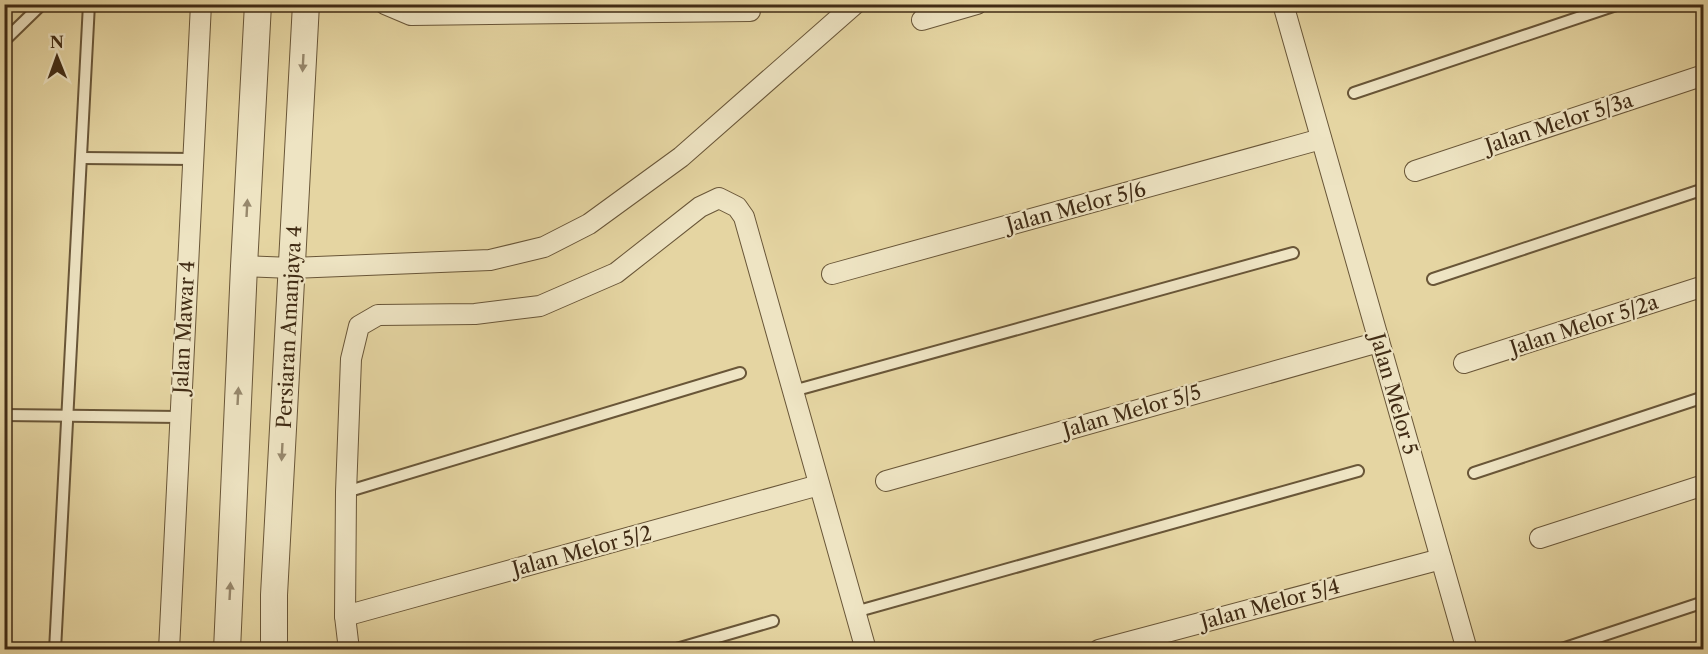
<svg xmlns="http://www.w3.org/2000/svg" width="1708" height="654" font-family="'Libre Caslon Text',serif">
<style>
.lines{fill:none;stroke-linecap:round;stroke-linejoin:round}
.service-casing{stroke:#695638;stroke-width:14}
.minor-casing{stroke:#695638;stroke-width:22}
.tertiary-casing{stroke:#695638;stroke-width:28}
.service{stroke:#eee4c3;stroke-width:10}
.minor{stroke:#eee4c3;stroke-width:20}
.tertiary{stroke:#eee4c3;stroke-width:26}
.oneway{fill:#97886c}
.labels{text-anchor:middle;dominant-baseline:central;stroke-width:4.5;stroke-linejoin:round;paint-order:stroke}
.street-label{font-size:20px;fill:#402b14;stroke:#eee4c3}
</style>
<rect width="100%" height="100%" fill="#e5d5a2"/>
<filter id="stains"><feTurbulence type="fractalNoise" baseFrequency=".00333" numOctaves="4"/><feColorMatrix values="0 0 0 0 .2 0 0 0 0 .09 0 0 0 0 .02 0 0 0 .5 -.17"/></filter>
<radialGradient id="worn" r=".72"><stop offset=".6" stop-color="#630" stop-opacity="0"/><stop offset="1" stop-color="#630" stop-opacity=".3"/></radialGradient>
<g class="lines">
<g class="service-casing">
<g id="service">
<path d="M4 41 42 4"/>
<path d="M1354 93 1619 4"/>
<path d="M82 158 194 159"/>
<path d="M1433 279 1704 189"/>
<path d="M793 391 1293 253"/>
<path d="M4 415 179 417"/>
<path d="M1474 473 1704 397"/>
<path d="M346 492 740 373"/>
<path d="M855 612 1358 471"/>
<path d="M55 650 89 4"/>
<path d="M673 650 773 621"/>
<path d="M1559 650 1704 602"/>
</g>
</g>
<g class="minor-casing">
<g id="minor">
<path d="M385 4 411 15 750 11"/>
<path d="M1283 4 1467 650"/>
<path d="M922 20 977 4"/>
<path d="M1415 171 1704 75"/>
<path d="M244 266 292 268 490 260 544 247 589 224 681 157 855 4"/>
<path d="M832 274 1321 139"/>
<path d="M1464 363 1704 286"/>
<path d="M886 481 1379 342"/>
<path d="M1540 538 1704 485"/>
<path d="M345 616 819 485"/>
<path d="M169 650 201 4"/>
<path d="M349 650 345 616 346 492 351 359 359 326 378 315 475 314 540 306 616 273 700 207 719 198 737 207 744 217 866 650"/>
<path d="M1099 650 1441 559"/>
</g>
</g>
<g class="tertiary-casing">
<g id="tertiary">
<path d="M227 650 244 266 258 4"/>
<path d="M274 650V595L306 4"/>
</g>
</g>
<use href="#service" class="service"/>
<use href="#minor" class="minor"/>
<use href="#tertiary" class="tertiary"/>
</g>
<defs><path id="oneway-solid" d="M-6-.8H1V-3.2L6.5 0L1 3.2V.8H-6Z" transform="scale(1.5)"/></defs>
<g class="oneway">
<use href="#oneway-solid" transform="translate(303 63) rotate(93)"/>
<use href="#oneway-solid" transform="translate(247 208) rotate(-87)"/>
<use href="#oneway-solid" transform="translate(238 396) rotate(-87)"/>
<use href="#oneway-solid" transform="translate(282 452) rotate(93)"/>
<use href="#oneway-solid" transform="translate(230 591) rotate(-87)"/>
</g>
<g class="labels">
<g class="street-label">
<text transform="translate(1559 123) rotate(-18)">Jalan Melor 5/3a</text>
<text transform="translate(1076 207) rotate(-15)">Jalan Melor 5/6</text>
<text transform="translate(1584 325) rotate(-18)">Jalan Melor 5/2a</text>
<text transform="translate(184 327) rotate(-87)">Jalan Mawar 4</text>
<text transform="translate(289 327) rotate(-87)">Persiaran Amanjaya 4</text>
<text transform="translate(1394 394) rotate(74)">Jalan Melor 5</text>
<text transform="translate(1132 411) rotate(-16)">Jalan Melor 5/5</text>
<text transform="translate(582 551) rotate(-15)">Jalan Melor 5/2</text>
<text transform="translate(1270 604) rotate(-15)">Jalan Melor 5/4</text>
</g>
</g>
<rect width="1708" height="654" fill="none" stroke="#e5d5a2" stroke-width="24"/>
<rect x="6" y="6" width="1696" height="642" fill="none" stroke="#402b14" stroke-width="3"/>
<rect x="12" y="12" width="1684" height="630" fill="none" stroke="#402b14" stroke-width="1.5"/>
<g transform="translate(57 57) rotate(359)" stroke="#eee4c3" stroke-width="4.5" paint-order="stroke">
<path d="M0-4.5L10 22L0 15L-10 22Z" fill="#402b14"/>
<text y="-9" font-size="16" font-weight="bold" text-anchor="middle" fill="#402b14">N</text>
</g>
<rect width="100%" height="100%" filter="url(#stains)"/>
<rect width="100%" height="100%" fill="url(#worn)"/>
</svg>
